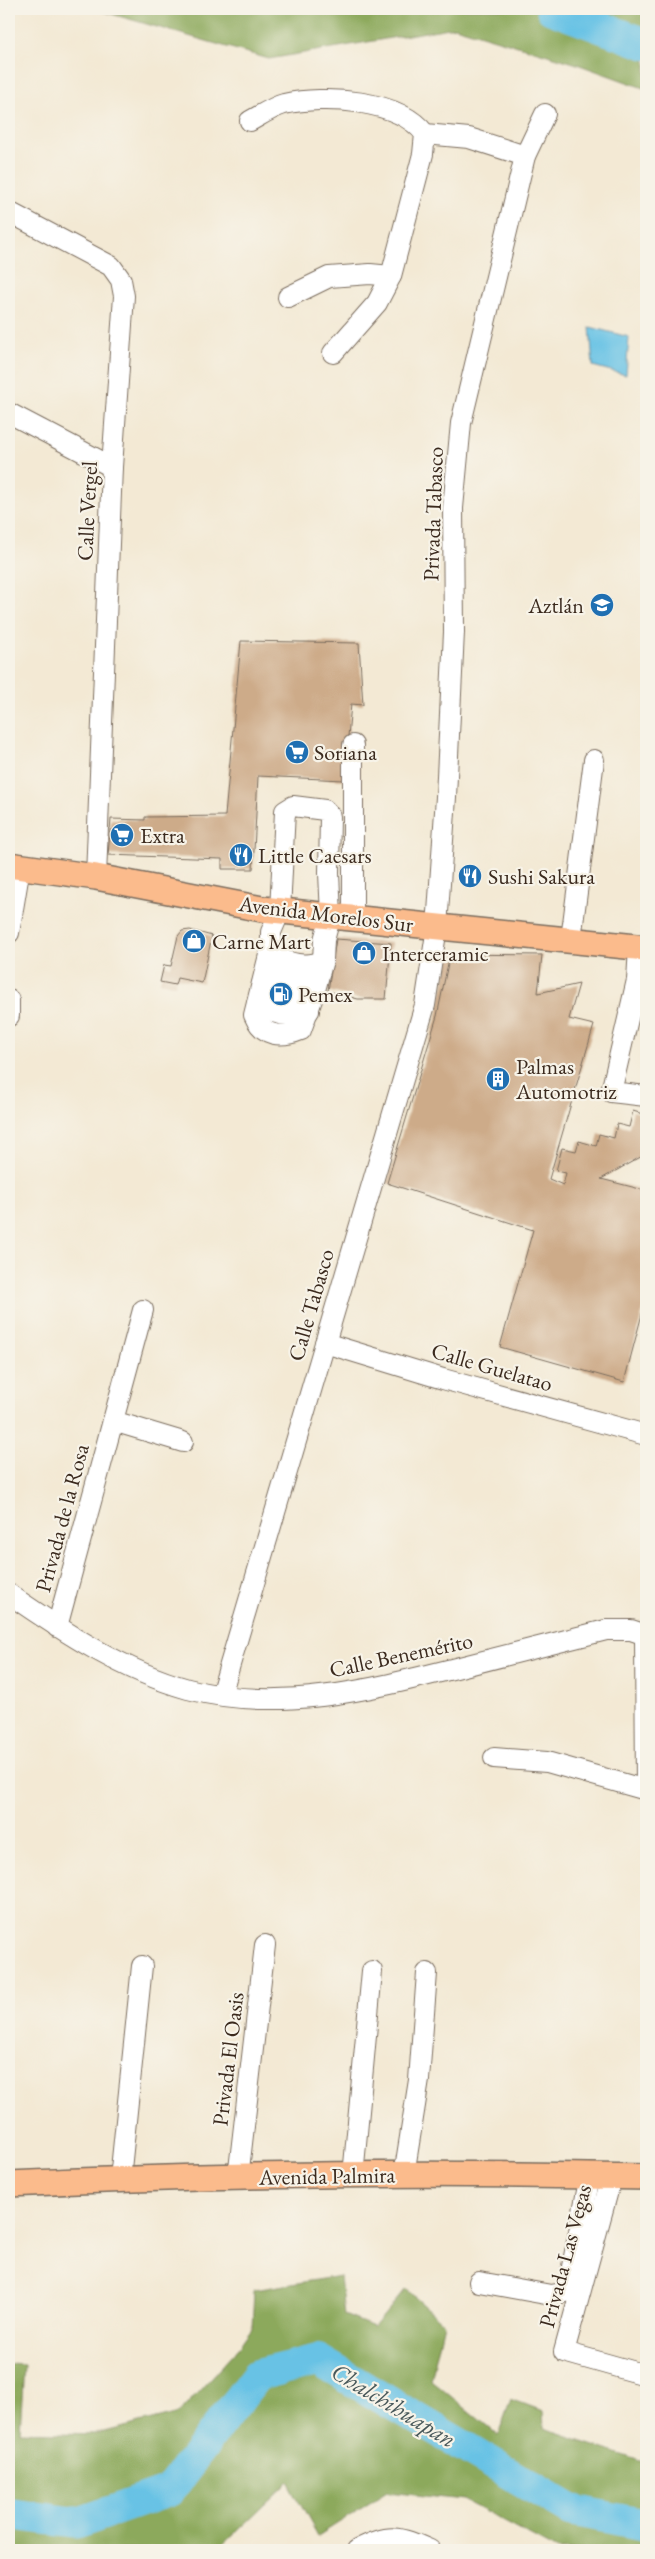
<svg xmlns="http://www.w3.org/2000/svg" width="655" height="2559" font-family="'EB Garamond',serif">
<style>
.forest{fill:#8ca95c;stroke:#646a3d}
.water{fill:#68c2e5;stroke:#527682}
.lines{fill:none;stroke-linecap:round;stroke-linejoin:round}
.river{stroke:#68c2e5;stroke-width:32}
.building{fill:#cdab89}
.minor-casing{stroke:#7b6d5e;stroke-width:22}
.major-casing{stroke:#7b6d5e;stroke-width:28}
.minor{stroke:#fff;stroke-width:20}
.major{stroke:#fbbb8c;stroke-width:25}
.labels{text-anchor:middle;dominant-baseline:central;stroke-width:4.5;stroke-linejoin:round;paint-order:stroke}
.street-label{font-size:22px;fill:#3b2a1e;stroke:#f7f3e8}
.poi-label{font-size:22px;fill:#3b2a1e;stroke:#f7f3e8;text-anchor:start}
.water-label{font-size:24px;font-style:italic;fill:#48585a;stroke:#f7f3e8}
</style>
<rect width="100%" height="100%" fill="#f7f3e8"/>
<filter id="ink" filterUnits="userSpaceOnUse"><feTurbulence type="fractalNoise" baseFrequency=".02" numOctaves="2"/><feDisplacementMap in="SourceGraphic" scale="10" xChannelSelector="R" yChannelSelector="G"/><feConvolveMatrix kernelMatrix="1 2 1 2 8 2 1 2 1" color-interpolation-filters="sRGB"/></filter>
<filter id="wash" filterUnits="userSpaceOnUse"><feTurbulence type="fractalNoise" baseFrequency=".0096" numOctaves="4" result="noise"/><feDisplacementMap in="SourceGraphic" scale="20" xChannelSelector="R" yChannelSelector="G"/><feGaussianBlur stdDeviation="1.12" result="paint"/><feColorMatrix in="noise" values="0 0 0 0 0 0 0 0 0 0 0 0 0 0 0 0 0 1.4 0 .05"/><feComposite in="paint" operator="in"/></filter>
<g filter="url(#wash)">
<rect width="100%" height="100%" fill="#f3e9d4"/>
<g class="forest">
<path d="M94 9H646V89L574 63 455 27 269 59Z"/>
<path d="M340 2276 344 2315 374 2327 406 2289 444 2323 431 2380 498 2435 511 2399 543 2411 544 2429 646 2463V2550H557L463 2500 387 2492 318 2536 288 2482 217 2550H9V2364L24 2365 20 2432 97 2434 179 2413 234 2353 252 2328 254 2290Z"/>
</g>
<path class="water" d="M590 327 629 337 626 375 593 366Z"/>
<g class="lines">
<g class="river">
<path d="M552 9 646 44"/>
<path d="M9 2514 78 2523 169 2491 257 2375 318 2360 571 2510 646 2525"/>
</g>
</g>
<g id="blocks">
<g class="building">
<path d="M241 641 359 643 363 705 351 704 344 780 258 776 253 869H222V859L108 855 111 819 145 820V817L225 816Z"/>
<path d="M190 930 212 936 202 983 177 978 175 985 160 982 164 965 171 966 178 936 182 931Z"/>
<path d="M336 939 391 943 386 999H358L328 991Z"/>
<path d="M450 954 542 955 538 993 579 984 569 1019 594 1025 549 1179 563 1185 566 1173 556 1171 562 1148 576 1151 579 1141 596 1146 599 1134 614 1138 617 1124 629 1127 633 1111 646 1115V1154L601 1179 644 1190 646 1183V1299L624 1382 500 1347 533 1230 387 1183 437 1016Z"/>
</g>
</g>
</g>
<g filter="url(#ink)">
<use href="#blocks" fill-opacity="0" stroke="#7b6d5e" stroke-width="1"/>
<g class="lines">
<g class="minor-casing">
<g id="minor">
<path d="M250 121C261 115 273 107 284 104 324 95 399 99 425 134L423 154 391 276 377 303 333 353"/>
<path d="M425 134 469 138 525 156"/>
<path d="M9 212 111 266 121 280 124 296 112 467 96 877"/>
<path d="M288 297 329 277 370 274 391 276"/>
<path d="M9 413 112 467"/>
<path d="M293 806 325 810 330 816 329 873 331 915 324 940 323 960 314 994 301 1030C281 1038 263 1037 254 1015L271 947V932L280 911 285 811Z"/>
<path d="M353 918V745"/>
<path d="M9 933 20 867"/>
<path d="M571 939 594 760"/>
<path d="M271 947C274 951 278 957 282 959 294 965 312 967 323 960"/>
<path d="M639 948 637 980 611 1092 646 1096"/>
<path d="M267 966C283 981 299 986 319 974"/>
<path d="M262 984C277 998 295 1000 314 994"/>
<path d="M9 1000V1016"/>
<path d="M257 1004C271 1015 292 1018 309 1011"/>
<path d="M325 1343 443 1379 646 1435"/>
<path d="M113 1421 183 1442"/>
<path d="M9 1594C64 1632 123 1671 188 1689 278 1713 369 1690 456 1668 506 1655 556 1643 606 1630H631L646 1635"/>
<path d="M57 1627 143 1310"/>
<path d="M645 1634 646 1789"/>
<path d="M221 1695 425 1005 437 927 446 797 454 632 453 508 461 423 525 156 545 114"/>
<path d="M494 1758 547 1762 646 1790"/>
<path d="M404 2175 419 2080 427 1973"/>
<path d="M353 2176 372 1971"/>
<path d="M612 2176 564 2352 646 2375"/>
<path d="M238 2178 265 1945"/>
<path d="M120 2179 142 1966"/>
<path d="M479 2282 551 2295 562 2293 568 2287 590 2176"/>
<path d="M357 2550C389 2533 398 2536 430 2550"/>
</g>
</g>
<g class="major-casing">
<g id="major">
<path d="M9 865 96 877 262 909 646 948"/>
<path d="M9 2184C221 2174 434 2172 646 2177"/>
</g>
</g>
<use href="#minor" class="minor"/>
<use href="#major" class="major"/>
</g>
</g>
<defs>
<g id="university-disc" transform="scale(1.25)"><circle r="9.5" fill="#1f6fb2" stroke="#f7f3e8"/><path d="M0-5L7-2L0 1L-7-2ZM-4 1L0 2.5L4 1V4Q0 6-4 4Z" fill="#fff"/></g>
<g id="supermarket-disc" transform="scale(1.25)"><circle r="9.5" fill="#1f6fb2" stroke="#f7f3e8"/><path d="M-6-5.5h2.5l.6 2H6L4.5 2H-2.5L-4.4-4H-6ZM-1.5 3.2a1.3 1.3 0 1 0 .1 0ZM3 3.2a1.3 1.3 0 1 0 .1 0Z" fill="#fff"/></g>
<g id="restaurant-disc" transform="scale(1.25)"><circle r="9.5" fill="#1f6fb2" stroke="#f7f3e8"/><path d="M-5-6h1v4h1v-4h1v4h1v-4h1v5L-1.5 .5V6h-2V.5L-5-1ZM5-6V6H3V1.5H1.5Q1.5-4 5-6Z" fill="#fff"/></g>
<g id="shop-disc" transform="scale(1.25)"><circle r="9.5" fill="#1f6fb2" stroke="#f7f3e8"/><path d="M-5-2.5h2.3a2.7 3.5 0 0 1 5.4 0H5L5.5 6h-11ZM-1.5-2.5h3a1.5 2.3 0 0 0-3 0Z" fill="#fff"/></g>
<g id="fuel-disc" transform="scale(1.25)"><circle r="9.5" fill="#1f6fb2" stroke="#f7f3e8"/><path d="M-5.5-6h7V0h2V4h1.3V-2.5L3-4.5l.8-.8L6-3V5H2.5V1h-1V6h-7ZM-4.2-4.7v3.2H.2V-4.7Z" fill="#fff"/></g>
<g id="building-disc" transform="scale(1.25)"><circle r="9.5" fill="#1f6fb2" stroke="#f7f3e8"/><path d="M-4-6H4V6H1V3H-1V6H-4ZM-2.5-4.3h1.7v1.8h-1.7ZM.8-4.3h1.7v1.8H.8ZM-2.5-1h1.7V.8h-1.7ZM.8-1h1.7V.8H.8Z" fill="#fff"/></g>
</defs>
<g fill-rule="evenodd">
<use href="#university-disc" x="602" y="605"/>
<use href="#supermarket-disc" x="297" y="752"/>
<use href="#supermarket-disc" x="122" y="835"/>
<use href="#restaurant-disc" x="241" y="855"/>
<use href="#restaurant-disc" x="470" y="876"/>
<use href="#shop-disc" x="194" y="941"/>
<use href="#shop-disc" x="364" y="953"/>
<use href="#fuel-disc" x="281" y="994"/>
<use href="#building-disc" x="498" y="1079"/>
</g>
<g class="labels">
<g class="street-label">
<text transform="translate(87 511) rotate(-87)">Calle Vergel</text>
<text transform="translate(433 514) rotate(-88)">Privada Tabasco</text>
<text transform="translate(326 914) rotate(7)">Avenida Morelos Sur</text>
<text transform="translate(311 1305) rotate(-74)">Calle Tabasco</text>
<text transform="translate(492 1367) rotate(16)">Calle Guelatao</text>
<text transform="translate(62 1518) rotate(-75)">Privada de la Rosa</text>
<text transform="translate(401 1655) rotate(-12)">Calle Benemérito</text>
<text transform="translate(228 2059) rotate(-83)">Privada El Oasis</text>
<text transform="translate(327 2176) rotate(-1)">Avenida Palmira</text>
<text transform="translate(565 2256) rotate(-75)">Privada Las Vegas</text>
</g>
<g class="poi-label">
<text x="584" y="605" text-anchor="end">Aztlán</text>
<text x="314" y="752">Soriana</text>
<text x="140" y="835">Extra</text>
<text x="258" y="855">Little Caesars</text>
<text x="488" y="876">Sushi Sakura</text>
<text x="212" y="941">Carne Mart</text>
<text x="382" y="953">Interceramic</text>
<text x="298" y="994">Pemex</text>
<text x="516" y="1066">Palmas<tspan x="516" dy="25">Automotriz</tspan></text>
</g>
<g class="water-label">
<text transform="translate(394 2405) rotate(31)">Chalchihuapan</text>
</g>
</g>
<rect width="655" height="2559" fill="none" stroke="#f7f3e8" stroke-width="30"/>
</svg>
